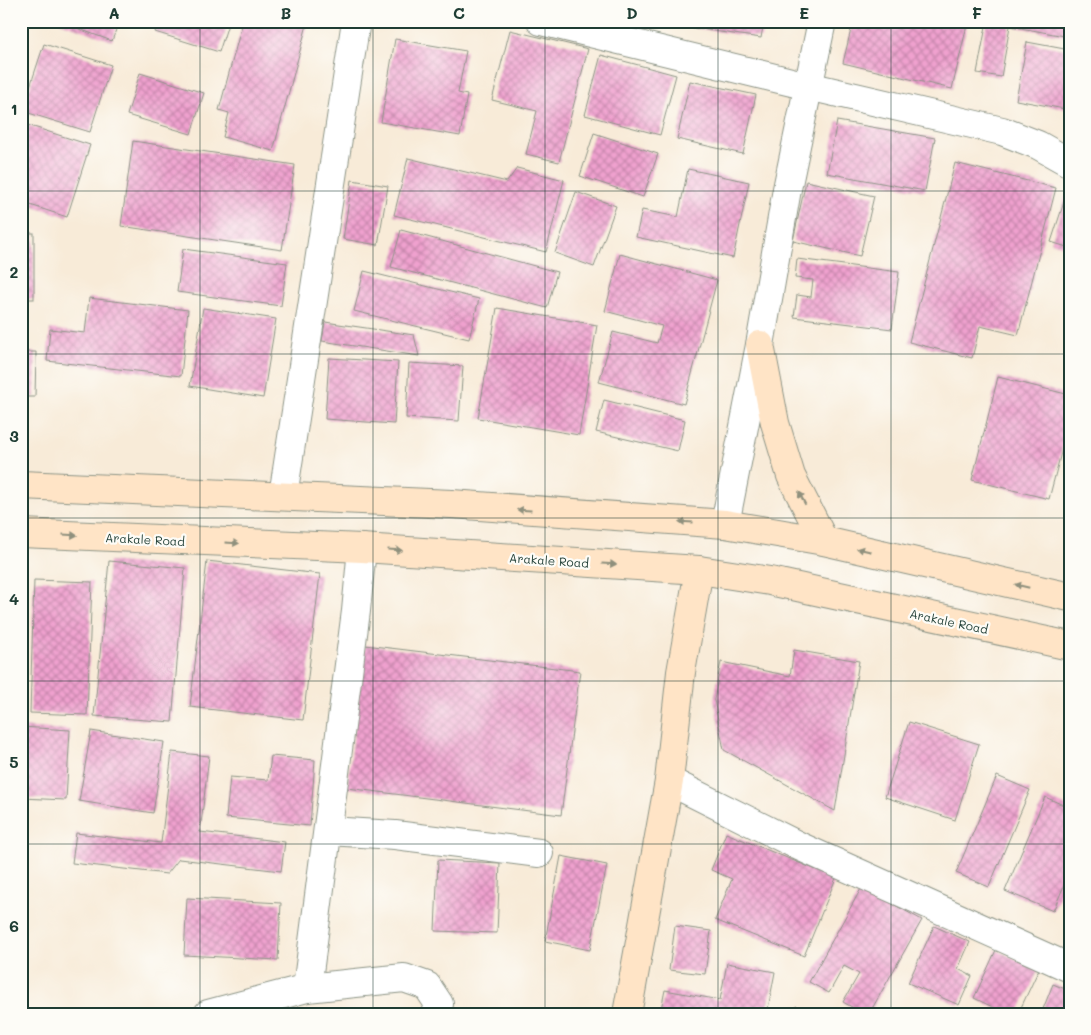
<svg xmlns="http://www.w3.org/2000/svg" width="1091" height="1035" font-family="Mali,sans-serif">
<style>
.building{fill:url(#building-cross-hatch)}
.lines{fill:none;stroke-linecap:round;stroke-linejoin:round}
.street-casing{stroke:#8c9486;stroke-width:30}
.secondary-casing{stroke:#8c9486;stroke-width:30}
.street{stroke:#fff;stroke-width:28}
.secondary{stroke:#ffe4c6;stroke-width:28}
.oneway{fill:#8f907d}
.grid{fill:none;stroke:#1f3d34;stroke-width:1;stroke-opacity:0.55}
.labels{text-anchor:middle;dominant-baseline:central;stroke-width:4.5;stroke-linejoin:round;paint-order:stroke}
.street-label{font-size:12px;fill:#1f3d34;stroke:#fdfcf7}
.neatline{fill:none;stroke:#1f3d34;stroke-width:2}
.grid-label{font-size:16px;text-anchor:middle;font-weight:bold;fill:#1f3d34}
</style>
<defs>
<pattern id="building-cross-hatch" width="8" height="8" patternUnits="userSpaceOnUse" patternTransform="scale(1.25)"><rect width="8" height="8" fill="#f0a1cf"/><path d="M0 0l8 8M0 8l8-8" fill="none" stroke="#c284a9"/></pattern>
</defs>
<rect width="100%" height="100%" fill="#fdfcf7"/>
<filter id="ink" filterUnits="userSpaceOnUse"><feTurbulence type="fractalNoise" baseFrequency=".02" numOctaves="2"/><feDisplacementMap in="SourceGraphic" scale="10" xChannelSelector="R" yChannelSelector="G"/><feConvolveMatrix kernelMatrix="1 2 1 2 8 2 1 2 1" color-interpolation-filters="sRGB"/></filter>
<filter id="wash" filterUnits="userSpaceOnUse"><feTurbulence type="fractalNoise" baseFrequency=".0096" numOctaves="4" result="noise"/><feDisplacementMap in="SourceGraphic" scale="20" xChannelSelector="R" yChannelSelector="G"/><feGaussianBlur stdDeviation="1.12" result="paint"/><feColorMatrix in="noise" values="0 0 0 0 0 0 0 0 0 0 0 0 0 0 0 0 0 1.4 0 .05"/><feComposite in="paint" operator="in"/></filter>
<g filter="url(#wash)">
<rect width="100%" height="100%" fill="#f8ebd8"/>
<g id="blocks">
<g class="building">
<path d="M57 21H119L112 41Z"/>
<path d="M158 21H229L219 52 155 32Z"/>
<path d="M243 21H308L273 151 223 137 229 113 219 110Z"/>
<path d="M694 21H764L761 38 693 28Z"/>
<path d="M853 21H968L952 89 843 63Z"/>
<path d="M987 21H1070V37L1010 26 1001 77 977 73Z"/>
<path d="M510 30 588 49 559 162 526 154 537 111 492 100Z"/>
<path d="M395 39 466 51 458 93 467 95 460 136 381 122Z"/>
<path d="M1027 42 1070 50V110L1016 100Z"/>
<path d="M44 44 111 65 90 132 22 111Z"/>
<path d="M601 55 676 75 660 135 585 115Z"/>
<path d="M140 73 204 93 191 134 127 115Z"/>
<path d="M690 81 756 95 743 154 677 139Z"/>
<path d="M837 121 935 138 925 191 827 173Z"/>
<path d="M21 123 90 145 67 217 21 202Z"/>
<path d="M594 133 658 154 643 197 580 176Z"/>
<path d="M133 141 295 165 282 250 121 226Z"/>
<path d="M408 158 507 182 517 168 564 180 546 252 394 215Z"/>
<path d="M955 163 1056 188 1018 335 980 326 972 358 909 342Z"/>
<path d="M688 169 749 182 733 258 636 237 642 210 678 217Z"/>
<path d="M352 180 388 186 378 245 343 239Z"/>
<path d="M806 181 874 196 860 256 793 241Z"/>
<path d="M576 192 616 206 594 267 555 253Z"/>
<path d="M1066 196 1070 197V248L1051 242Z"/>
<path d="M401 230 557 272 547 308 391 267Z"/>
<rect x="21" y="233" width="13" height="66"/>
<path d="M183 249 287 263 281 306 177 292Z"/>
<path d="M620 254 717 280 684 404 599 382 613 332 657 343 662 326 605 311Z"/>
<path d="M797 259 899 272 892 329 794 317 797 295 811 297 813 280 795 278Z"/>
<path d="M364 271 479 299 469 339 354 311Z"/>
<path d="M89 298 188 310 181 376 47 361 50 329 85 333Z"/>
<path d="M203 308 276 319 263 398 190 386Z"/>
<path d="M497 308 597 325 579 435 478 418Z"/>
<path d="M325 322 414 335 419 356 322 341Z"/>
<path d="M21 352H36L35 397H21Z"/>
<path d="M329 358 398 362 394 424 325 419Z"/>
<path d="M409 363 463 366 459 421 406 418Z"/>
<path d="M998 377 1070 395V418L1049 499 972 480Z"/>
<path d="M604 400 685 420 678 451 596 432Z"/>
<path d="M109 561 185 568 172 722 94 716Z"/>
<path d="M207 561 320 574 303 720 190 707Z"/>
<path d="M34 580 92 582 87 715 30 713Z"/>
<path d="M365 645 580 671 561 815 347 788Z"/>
<path d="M794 650 859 661 835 811 724 750 714 700 721 662 790 676Z"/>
<path d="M909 722 979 744 955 820 885 797Z"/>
<path d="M21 727 70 730 66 800 21 798Z"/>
<path d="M91 731 164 742 153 813 79 801Z"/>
<path d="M172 752 209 756 200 832 285 842 281 871 179 859 167 874 72 863 76 833 161 843Z"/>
<path d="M271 756 315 760 310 826 226 818 230 777 268 780Z"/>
<path d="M997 776 1030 790 989 887 956 873Z"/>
<path d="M1045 797 1070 808V872L1053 911 1005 891Z"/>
<path d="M726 833 836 878 804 956 715 920 732 879 711 870Z"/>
<path d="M561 856 607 865 590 950 545 941Z"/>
<path d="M438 860 500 863 497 933 435 931Z"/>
<path d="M862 887 922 920 869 1014H864L843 1002 859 974 844 966 829 993 809 982Z"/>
<path d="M187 898 281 903 278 960 184 955Z"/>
<path d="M675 926 711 931 705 974 669 970Z"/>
<path d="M934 926 970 942 958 969 972 976 959 1005 908 983Z"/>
<path d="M996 950 1039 969 1018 1014H1007L974 998Z"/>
<path d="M727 963 775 972 767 1014H660L665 990 720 1000Z"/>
<path d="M1053 984 1070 991V1014H1041Z"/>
<path d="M796 1006 814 1014H792Z"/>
</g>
</g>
</g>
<g filter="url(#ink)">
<use href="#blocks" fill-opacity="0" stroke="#8c9486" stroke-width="1"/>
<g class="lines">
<g class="street-casing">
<g id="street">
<path d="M541 21 808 86 1002 131 1038 145 1070 163"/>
<path d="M283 496 356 21"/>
<path d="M725 524 760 345 787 189 822 21"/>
<path d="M669 781 801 847 1070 968"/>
<path d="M328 831 395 835 539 853"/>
<path d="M307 988 404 978 427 986 439 1004 436 1014"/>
<path d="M208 1014 307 988 356 611 362 548"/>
</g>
</g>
<g class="secondary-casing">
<g id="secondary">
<path d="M760 345 775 423 791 476 824 541"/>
<path d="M21 485 452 504 725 524 824 541 1070 597"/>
<path d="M21 533 362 548 699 570 770 581 1070 646"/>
<path d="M627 1014 669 781 681 672 699 570"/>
</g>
</g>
<use href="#street" class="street"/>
<use href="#secondary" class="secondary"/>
</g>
<defs><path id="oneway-solid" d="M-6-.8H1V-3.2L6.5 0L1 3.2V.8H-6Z" transform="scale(1.25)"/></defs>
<g class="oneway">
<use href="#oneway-solid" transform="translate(802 498) rotate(-117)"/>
<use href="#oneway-solid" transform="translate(524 510) rotate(-176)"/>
<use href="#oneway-solid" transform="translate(686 522) rotate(-176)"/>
<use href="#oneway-solid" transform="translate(70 535) rotate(3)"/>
<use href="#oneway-solid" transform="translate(232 543) rotate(3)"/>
<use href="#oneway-solid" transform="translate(395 550) rotate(4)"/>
<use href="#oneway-solid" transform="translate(864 550) rotate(-167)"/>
<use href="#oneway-solid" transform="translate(609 564) rotate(4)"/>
<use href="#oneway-solid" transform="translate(1022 586) rotate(-167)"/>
</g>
</g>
<path class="grid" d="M200 21V1014M373 21V1014M545 21V1014M718 21V1014M891 21V1014M21 191H1070M21 354H1070M21 518H1070M21 681H1070M21 844H1070"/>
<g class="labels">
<g class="street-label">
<text transform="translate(145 539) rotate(3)">Arakale Road</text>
<text transform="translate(549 560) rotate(4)">Arakale Road</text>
<text transform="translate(949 621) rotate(12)">Arakale Road</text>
</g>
</g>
<rect width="1091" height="1035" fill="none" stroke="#fdfcf7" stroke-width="55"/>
<rect x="28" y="28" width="1036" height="980" class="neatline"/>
<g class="grid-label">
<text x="114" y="19">A</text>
<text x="286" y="19">B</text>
<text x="459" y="19">C</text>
<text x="632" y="19">D</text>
<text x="804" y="19">E</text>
<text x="977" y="19">F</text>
<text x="14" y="115">1</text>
<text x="14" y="278">2</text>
<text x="14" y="442">3</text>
<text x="14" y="605">4</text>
<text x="14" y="768">5</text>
<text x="14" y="932">6</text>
</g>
</svg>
